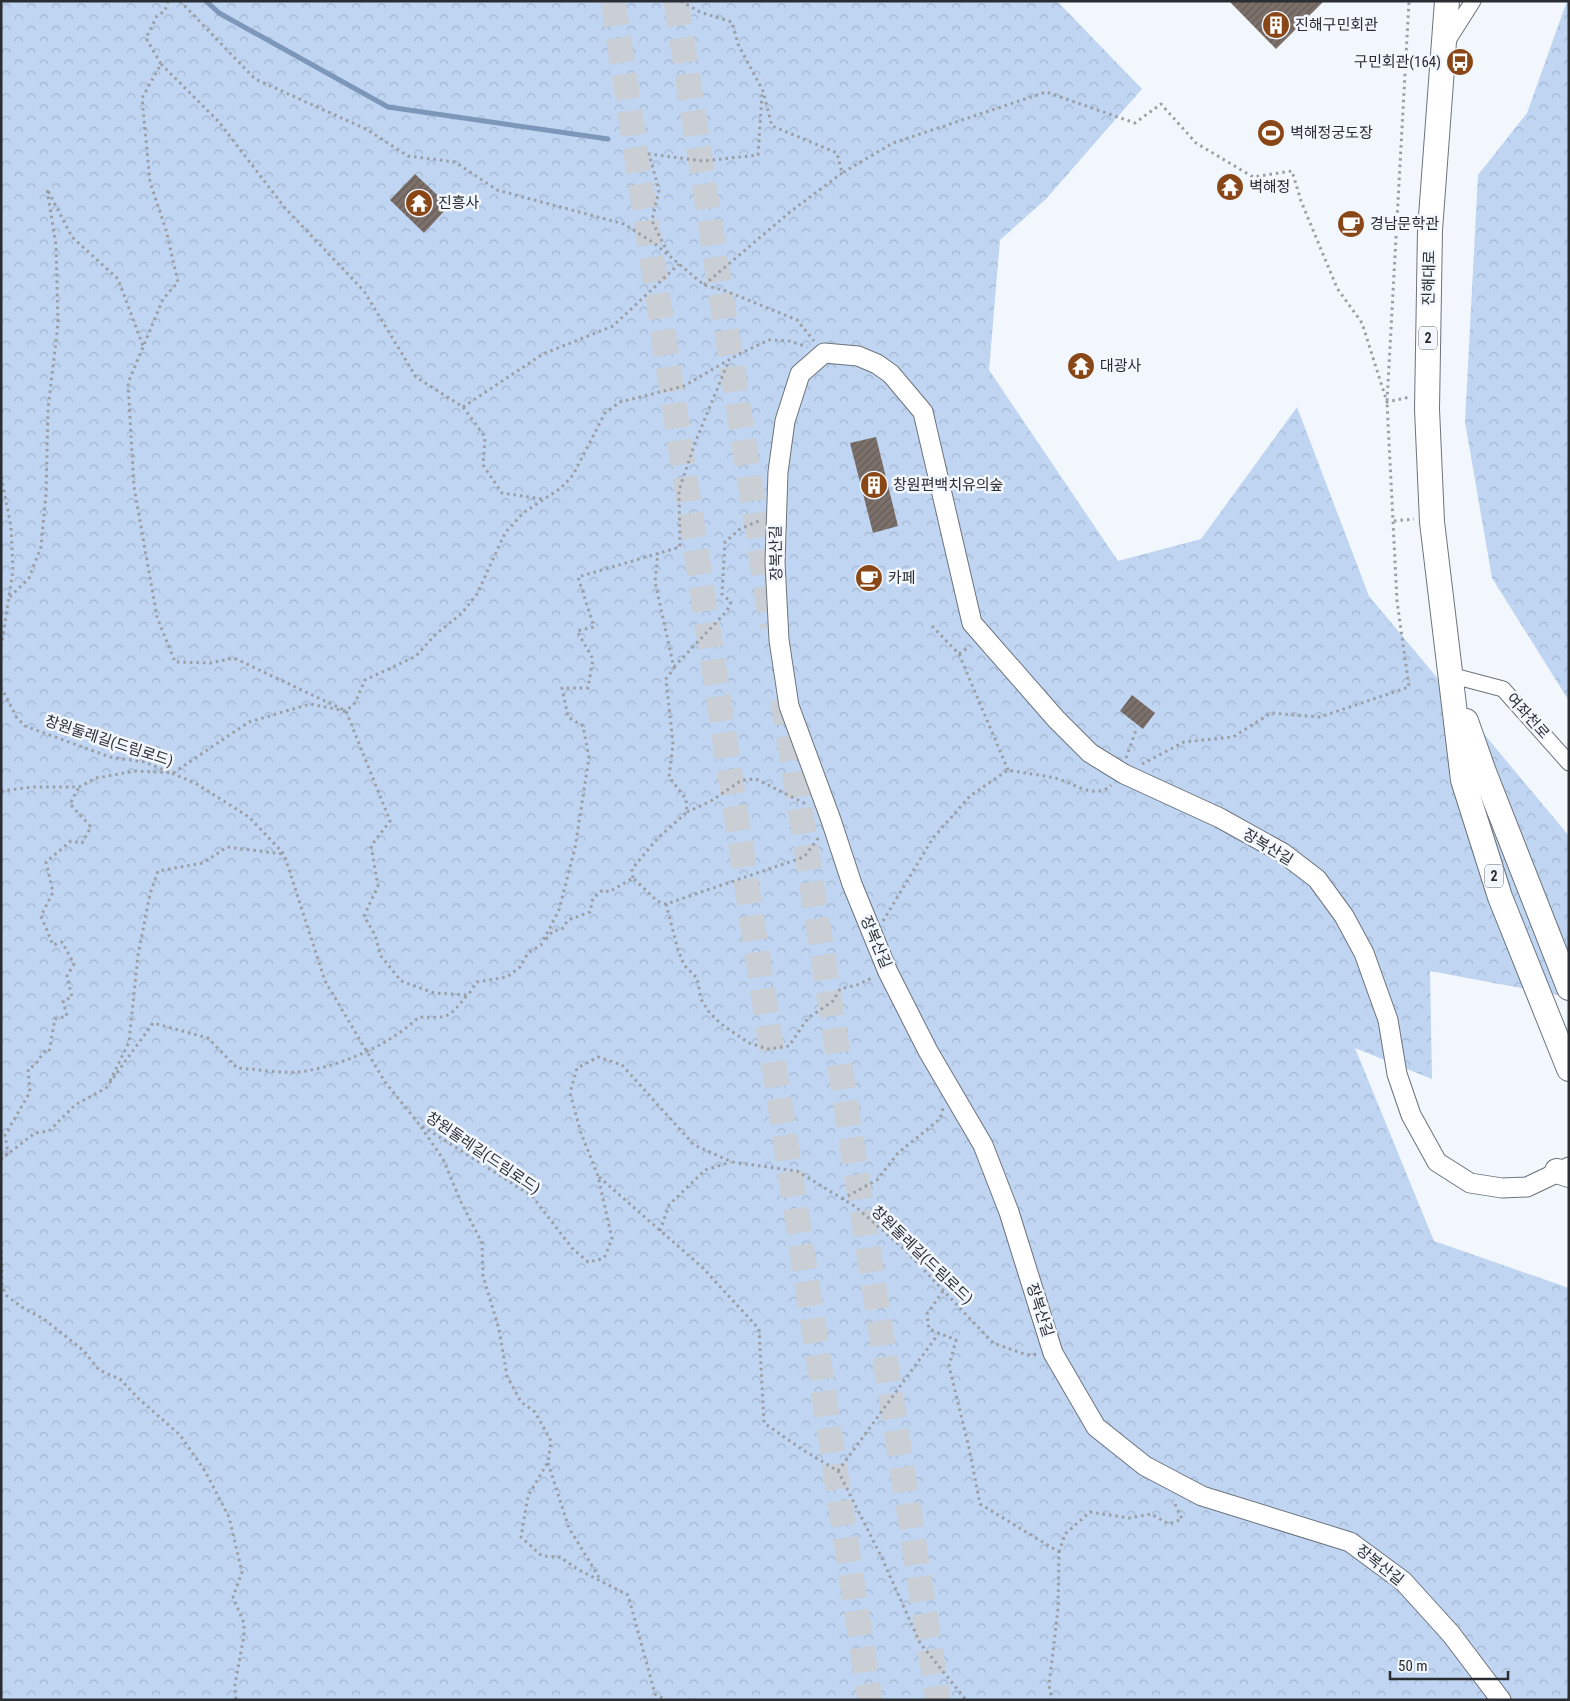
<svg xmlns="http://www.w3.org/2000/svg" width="1570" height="1701" font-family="'Roboto Condensed','Noto Sans KR',sans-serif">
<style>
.forest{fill:url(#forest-crowns)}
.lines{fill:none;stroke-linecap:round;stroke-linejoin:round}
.stream{stroke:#7c97b9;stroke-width:5}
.building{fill:url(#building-hatch)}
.trunk-tunnel{stroke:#cacfd5;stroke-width:25;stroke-dasharray:25 12;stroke-linecap:butt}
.minor-casing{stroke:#6c737d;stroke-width:17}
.tertiary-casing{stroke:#6c737d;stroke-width:21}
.primary-casing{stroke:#6c737d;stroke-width:26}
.path{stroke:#9b9fa5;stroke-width:3;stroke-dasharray:2.5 4;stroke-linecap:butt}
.minor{stroke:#fff;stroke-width:15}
.tertiary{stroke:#fff;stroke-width:19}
.primary{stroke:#fff;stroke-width:24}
.labels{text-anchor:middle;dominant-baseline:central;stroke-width:5;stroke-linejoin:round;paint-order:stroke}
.shield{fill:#f2f7fe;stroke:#666a6e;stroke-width:1}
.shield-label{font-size:14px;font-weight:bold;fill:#2a2d31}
.poi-label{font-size:15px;fill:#2a2d31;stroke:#f2f7fe;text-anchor:start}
.street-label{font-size:15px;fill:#2a2d31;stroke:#f2f7fe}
</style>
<defs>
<pattern id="forest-crowns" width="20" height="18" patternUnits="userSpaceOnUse" patternTransform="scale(1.25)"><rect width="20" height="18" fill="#bfd5f2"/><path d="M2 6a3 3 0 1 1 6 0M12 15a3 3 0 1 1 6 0" fill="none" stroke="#a4b7d0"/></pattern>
<pattern id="building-hatch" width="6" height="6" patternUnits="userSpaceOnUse" patternTransform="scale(1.25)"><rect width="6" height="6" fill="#7c706a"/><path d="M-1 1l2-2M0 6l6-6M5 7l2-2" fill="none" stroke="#665c58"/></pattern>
</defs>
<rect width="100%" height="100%" fill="#f2f7fe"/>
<g class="forest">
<path d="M1 1H1057L1142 89 1046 199 1000 240 989 370 1118 561 1201 539 1297 407 1369 596 1569 836V997L1430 971 1432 1079 1355 1048 1434 1241 1569 1288V1700H1Z"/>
<path d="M1567 1H1569V701L1492 578 1465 422 1478 175 1527 113Z"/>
</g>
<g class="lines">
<path class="stream" d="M206 1 219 13 388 107 608 139"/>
</g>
<g class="building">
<path d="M1229 1H1324L1276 49Z"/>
<path d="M415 174 449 206 424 233 390 200Z"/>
<path d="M876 437 898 526 873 533 850 443Z"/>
<path d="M1132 695 1155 713 1143 729 1120 711Z"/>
</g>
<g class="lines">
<g class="trunk-tunnel">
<path d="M613 1 870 1700"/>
<path d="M676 1 772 627"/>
<path d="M783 699 938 1700"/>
</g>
<g class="minor-casing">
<g id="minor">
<path d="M1447 42 1473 1"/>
<path d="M1450 675 1503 689 1569 763"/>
</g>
</g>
<g class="tertiary-casing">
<path id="tertiary" d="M1501 1700 1451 1634 1403 1581 1350 1542 1202 1496 1145 1466 1096 1427 1053 1353 1009 1212 983 1145 928 1051 888 972 852 884 831 820 789 706 779 640 775 562 778 472 785 421 800 374 824 353 858 356 877 364 891 374 923 412 972 623 1056 719 1090 753 1124 774 1220 818 1283 853 1317 879 1344 916 1364 953 1388 1020 1397 1074 1411 1115 1437 1162 1470 1183 1502 1188 1527 1187 1569 1167"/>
</g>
<g class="primary-casing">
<g id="primary">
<path d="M1447 1 1430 230 1427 409 1432 522 1463 780 1500 897 1569 1069"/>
<path d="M1466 721 1484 772 1569 988"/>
<path d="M1557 1171 1569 1175"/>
</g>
</g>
<g class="path">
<path d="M168 1 165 11 157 16 146 38 161 64 142 98 150 182 166 230 178 282 163 299 128 383 134 487 157 617 175 662 210 663 234 658 346 711 390 821 371 846 378 886 364 916 375 935 381 956 401 981 434 993 468 995 477 982 507 977 520 967 528 953 541 945 559 910 575 848 589 758 583 726 568 717 562 688H588L593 659 577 631 594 627 578 577 680 547 679 490 695 443 729 360"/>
<path d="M180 1 255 79 366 129 408 156 455 162 497 190 624 224 654 243 704 285 726 291 797 320 814 341"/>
<path d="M681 1 700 12 732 22 738 44 763 91 772 126 837 153 842 173 893 143 1046 92 1135 123 1161 104 1196 143 1253 177 1292 171 1301 201 1337 288 1362 323 1387 402 1410 397"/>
<path d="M161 64 219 122 285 208 364 291 416 377 463 407 485 437 483 465 502 493 542 499"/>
<path d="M668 253 652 221 659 190 649 154 703 161 758 155 762 94"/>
<path d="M704 285 790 212 842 173"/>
<path d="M463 407 543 354 613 326 679 264"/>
<path d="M1 477 11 526 13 571 1 648"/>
<path d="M1394 521 1414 519"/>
<path d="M10 597 29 578 41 547 46 494 48 409 58 324 56 245 47 189 72 237 118 279 143 346"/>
<path d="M932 626 959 654 1008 770"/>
<path d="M959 654 970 646"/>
<path d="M674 667 727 611 731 602 722 594 725 542 740 529 761 520"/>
<path d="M1 687 17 718 25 726 110 757 145 762 195 783 249 817 284 854 325 981 385 1082 419 1124 532 1196 572 1248 588 1262 602 1259 605 1256 612 1239 598 1176 581 1133 570 1093 577 1068 598 1057 622 1065 694 1145 732 1162 797 1171 856 1207 906 1251 993 1343 1027 1355 1038 1354"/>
<path d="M1126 758 1136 730"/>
<path d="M1142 764 1184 742 1233 737 1271 713 1320 717 1409 687 1397 601 1387 402 1409 1"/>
<path d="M1 791 33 787H79L96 778 136 771 173 773 249 722 310 704 346 711 355 703 365 680 416 656 435 635 462 613 477 594 505 533 523 513 561 488 573 475 605 413 620 402 684 386 739 354 769 340 790 341 807 347"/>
<path d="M687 812 711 801 742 780 756 779 804 803 805 800"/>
<path d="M633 878 632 869 657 839 687 812 686 799 669 777 673 744 666 679 674 668 655 582 658 553"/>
<path d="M666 904 678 950 684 965 697 978 701 999 709 1012 721 1024 749 1043 768 1049 789 1046 808 1018 833 1001 840 989 857 985 874 977"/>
<path d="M883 921 933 838 970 796 1008 770C1024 773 1040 775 1055 778 1071 782 1096 801 1111 785"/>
<path d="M546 939 553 931 562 929 568 920 590 912 593 898 603 890 609 892 633 878 657 901 666 904 804 857 820 836"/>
<path d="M110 1081 129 1042 138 955 150 894 158 871 203 863 227 847 283 854"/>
<path d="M421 1127 443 1159 460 1200 482 1243 483 1276 499 1329 507 1376 521 1402 535 1412 551 1441 548 1462 528 1496 521 1537 542 1556 560 1557 577 1569 628 1595 655 1694 666 1700"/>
<path d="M5 1156 35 1133 49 1131 75 1105 106 1088 153 1023 208 1038 237 1068C257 1069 287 1075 306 1071 345 1064 389 1045 419 1017 449 1018 448 1019 467 995"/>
<path d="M1 1159 8 1153 5 1135 30 1092 28 1069 35 1065 44 1052H49L55 1019 67 1016 63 1001 72 997 67 976 74 964 62 942 53 945 41 916 53 892 46 862 71 841 82 843 91 827 70 804 79 787"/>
<path d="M599 1177 703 1268 759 1329 764 1423 803 1450 838 1471 881 1556 920 1643 966 1700"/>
<path d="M842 1199 877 1180 898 1153 940 1119 943 1108"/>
<path d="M660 1231 669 1205 705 1170 731 1162"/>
<path d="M1 1244 2 1287 7 1296 23 1308 44 1319 84 1351 99 1370 120 1379 138 1398 180 1435 205 1471 229 1517 242 1572 233 1597 244 1623V1636L235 1684 236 1700"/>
<path d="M943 1291 927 1314 929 1329 956 1340 949 1366 969 1448 980 1504 1059 1552 1058 1609 1049 1685 1052 1700"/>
<path d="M548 1463 569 1528 600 1579"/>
<path d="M838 1471 939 1333"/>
<path d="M1059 1552 1065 1534 1090 1512 1129 1518 1151 1514 1169 1524 1182 1519 1173 1500"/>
<path d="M688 1700H696"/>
</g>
<use href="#minor" class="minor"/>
<use href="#tertiary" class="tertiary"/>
<use href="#primary" class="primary"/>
</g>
<defs>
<g id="building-disc" transform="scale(1.4375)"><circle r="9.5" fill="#894616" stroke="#f2f7fe"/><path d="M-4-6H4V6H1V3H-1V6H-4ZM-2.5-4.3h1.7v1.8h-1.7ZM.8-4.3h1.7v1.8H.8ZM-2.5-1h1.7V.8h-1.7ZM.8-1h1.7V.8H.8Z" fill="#fff"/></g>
<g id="bus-disc" transform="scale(1.4375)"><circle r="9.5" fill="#894616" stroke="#f2f7fe"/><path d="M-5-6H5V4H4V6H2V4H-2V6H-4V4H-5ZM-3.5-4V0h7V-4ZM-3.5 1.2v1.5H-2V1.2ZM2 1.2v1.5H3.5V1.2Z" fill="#fff"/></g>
<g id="stadium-disc" transform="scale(1.4375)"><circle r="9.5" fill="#894616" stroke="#f2f7fe"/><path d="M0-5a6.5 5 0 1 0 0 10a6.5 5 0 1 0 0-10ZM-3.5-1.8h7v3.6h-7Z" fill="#fff"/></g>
<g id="temple-disc" transform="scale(1.4375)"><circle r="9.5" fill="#894616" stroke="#f2f7fe"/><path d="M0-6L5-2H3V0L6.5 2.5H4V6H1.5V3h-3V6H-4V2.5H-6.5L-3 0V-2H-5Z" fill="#fff"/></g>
<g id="cafe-disc" transform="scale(1.4375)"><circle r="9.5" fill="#894616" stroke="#f2f7fe"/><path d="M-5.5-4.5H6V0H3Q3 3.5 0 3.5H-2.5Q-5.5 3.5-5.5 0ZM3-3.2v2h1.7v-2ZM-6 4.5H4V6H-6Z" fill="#fff"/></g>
</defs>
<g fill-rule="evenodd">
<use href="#building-disc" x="1276" y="25"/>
<use href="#bus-disc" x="1460" y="62"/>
<use href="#stadium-disc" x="1271" y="133"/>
<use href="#temple-disc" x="1230" y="187"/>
<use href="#temple-disc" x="419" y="203"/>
<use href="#cafe-disc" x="1351" y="224"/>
<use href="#temple-disc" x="1081" y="366"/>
<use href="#building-disc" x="874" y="485"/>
<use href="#cafe-disc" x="869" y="578"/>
</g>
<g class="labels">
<g class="shield">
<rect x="1419" y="326.5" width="18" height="23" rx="4"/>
<rect x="1485" y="864.5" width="18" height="23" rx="4"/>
</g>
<g class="shield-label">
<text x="1428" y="338">2</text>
<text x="1494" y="876">2</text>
</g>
<g class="poi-label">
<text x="1295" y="25">진해구민회관</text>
<text x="1441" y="62" text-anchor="end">구민회관(164)</text>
<text x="1290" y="133">벽해정궁도장</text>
<text x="1249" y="187">벽해정</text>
<text x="438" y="203">진흥사</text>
<text x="1370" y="224">경남문학관</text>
<text x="1100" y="366">대광사</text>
<text x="893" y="485">창원편백치유의숲</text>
<text x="888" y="578">카페</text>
</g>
<g class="street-label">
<text transform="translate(1429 278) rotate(-89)">진해대로</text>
<text transform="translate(776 553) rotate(-91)">장복산길</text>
<text transform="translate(1528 716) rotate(48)">여좌천로</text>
<text transform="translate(109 741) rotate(18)">창원둘레길(드림로드)</text>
<text transform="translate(1268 847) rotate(31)">장복산길</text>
<text transform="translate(876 942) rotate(67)">장복산길</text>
<text transform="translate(483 1153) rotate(34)">창원둘레길(드림로드)</text>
<text transform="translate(922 1255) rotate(44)">창원둘레길(드림로드)</text>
<text transform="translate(1040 1310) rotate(72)">장복산길</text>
<text transform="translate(1380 1565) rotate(38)">장복산길</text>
</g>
</g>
<rect width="1570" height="1701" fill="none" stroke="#2a2d31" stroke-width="5"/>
<path d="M1390 1671v8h118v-8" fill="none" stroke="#2a2d31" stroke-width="2.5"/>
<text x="1398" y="1671" font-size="15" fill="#2a2d31" stroke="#f2f7fe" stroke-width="4" paint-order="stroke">50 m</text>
</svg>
